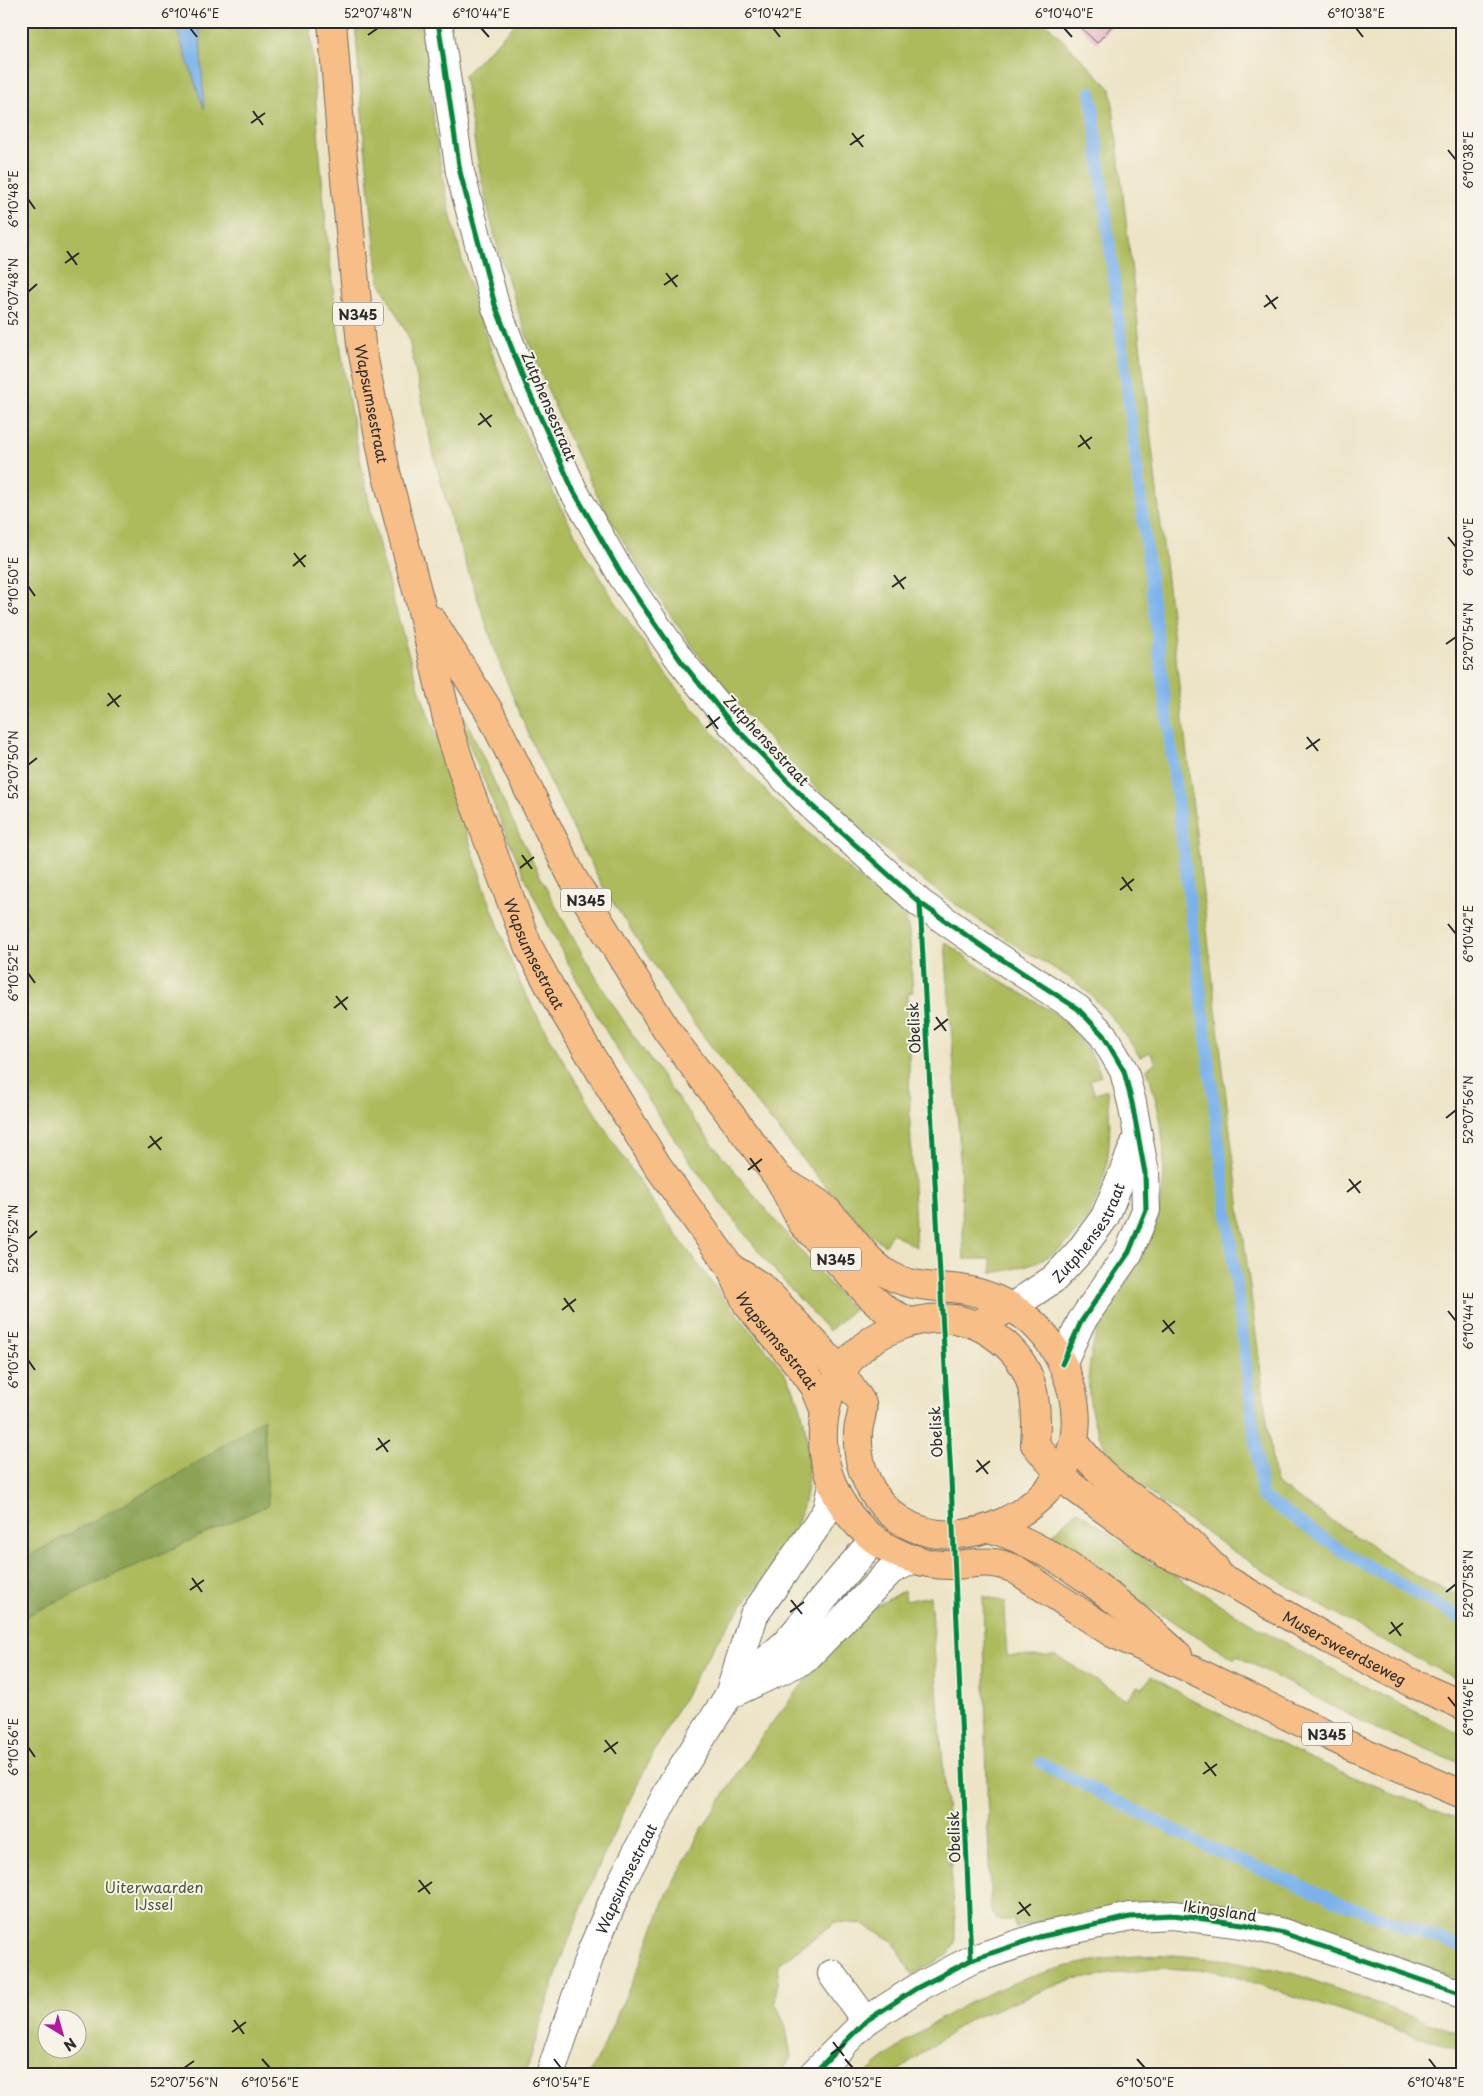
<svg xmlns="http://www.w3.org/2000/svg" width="1483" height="2096" font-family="'Playpen Sans',sans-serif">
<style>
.green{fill:#adbb5d;stroke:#6c7344;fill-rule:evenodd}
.forest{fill:#8aa354;stroke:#5a6740}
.water{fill:#7cb2eb;stroke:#546e8b}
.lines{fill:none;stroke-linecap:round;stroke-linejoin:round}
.stream{stroke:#7cb2eb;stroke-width:12}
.building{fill:#e5a9bd}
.minor-casing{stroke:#6f6c61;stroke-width:30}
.major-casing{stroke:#6f6c61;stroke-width:30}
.minor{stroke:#fff;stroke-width:28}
.major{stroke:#f7be87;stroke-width:28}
.cycleway-casing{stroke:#f7f3e8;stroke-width:8}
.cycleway{stroke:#00873e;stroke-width:5}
.ticks{fill:none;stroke:#2b2b2b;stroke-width:2}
.labels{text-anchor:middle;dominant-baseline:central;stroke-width:4;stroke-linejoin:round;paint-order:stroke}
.shield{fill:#f7f3e8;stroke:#686764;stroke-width:1}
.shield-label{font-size:14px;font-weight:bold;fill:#2b2b2b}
.street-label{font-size:15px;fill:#2b2b2b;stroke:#f7f3e8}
.park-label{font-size:15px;fill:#52563a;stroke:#f7f3e8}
.neatline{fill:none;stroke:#2b2b2b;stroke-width:2}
.ticks-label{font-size:12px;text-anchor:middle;fill:#2b2b2b}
</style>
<rect width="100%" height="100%" fill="#f7f3e8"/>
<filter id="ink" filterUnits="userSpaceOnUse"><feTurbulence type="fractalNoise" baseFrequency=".02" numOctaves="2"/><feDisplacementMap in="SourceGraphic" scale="10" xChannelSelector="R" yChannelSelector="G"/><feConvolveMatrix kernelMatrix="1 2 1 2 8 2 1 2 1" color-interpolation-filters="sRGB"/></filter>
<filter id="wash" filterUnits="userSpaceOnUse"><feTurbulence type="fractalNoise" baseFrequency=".0096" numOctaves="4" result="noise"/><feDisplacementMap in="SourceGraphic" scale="20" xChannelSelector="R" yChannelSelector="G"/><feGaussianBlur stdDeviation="1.12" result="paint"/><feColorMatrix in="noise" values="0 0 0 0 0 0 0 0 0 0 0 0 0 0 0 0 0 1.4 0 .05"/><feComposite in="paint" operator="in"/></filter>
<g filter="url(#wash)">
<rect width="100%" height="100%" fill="#ede4c6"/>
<g class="green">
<path d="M21 21H310C321 175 331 328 364 478 378 548 397 617 418 685 426 710 436 734 444 759 462 816 478 874 500 930 506 947 512 966 520 983 536 1016 556 1048 575 1080 614 1145 655 1207 700 1267 718 1291 737 1314 756 1337 770 1355 786 1371 795 1392 807 1418 811 1462 806 1491 799 1541 762 1577 734 1617 719 1638 705 1660 692 1683 621 1807 562 1936 526 2075H21ZM48 2018H78V2048H48Z"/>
<path d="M355 21H424C429 76 433 130 444 184 473 329 533 470 611 595 663 676 732 760 801 826 825 848 849 870 873 890 882 897 898 904 904 914 912 927 911 975 913 992L908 993 910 1124 916 1247 892 1233 885 1245 872 1236 819 1179 734 1076 682 1008 603 887 572 827 536 752 502 670 452 524 431 444 408 336 379 281 364 137Z"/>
<path d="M518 21H1044L1111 89 1230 1131 1275 1483 1415 1575 1462 1597V1682C1370 1635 1280 1585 1196 1526 1161 1502 1125 1480 1103 1443 1082 1406 1086 1356 1102 1318 1112 1298 1128 1282 1139 1262 1173 1197 1169 1137 1147 1069L1156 1062 1150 1052 1140 1057C1124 1033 1107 1009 1085 990 1065 972 1035 958 1012 943 966 912 920 880 878 844 707 701 579 504 512 292 506 273 499 253 494 233 480 181 472 128 464 75Z"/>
<path d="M465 717C507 812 551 905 605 992 677 1107 763 1209 853 1310L829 1331C717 1213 625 1075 551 931 516 862 488 791 459 719Z"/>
<path d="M945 942 988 973 1053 1012 1069 1025 1094 1059 1101 1075 1090 1081 1095 1094 1107 1090C1115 1143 1107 1210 1063 1246 1043 1263 1017 1269 992 1273L991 1259H964L959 1137Z"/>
<path d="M1077 1510 1156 1567 1158 1564C1255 1630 1356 1684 1462 1734V1765L1370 1726 1237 1656 1235 1659 1134 1598 1137 1594 1053 1534Z"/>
<path d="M904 1590 906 1601 930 1596 955 1920V1943L947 1955 912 1975 894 1942 863 1924 836 1922 779 1963 775 2002 786 2027 791 2057 781 2075H590L640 1964 665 1899 700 1832 763 1734 827 1654 867 1612Z"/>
<path d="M983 1596 1006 1602 1004 1609 1007 1656H1057L1126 1699 1138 1686 1143 1688 1151 1676C1250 1734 1354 1780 1462 1820V1981L1323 1930 1273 1916 1241 1910 1111 1908 1068 1915 1016 1928 1013 1919C1003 1922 996 1923 991 1912 986 1807 986 1701 983 1596Z"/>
<path d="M1173 1955 1230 1960 1295 1974 1462 2034V2051L1217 1971 1162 1968 1072 1979 968 2020 893 2075H865C937 2010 1027 1966 1124 1957 1140 1955 1157 1956 1173 1955Z"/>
</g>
<path class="forest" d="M264 1418 268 1505 21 1618V1560L178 1475Z"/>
<path class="water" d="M174 21H199L204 109Z"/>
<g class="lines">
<g class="stream">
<path d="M1091 92 1262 1496 1342 1551 1462 1619"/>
<path d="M1041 1763 1208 1847 1349 1906 1462 1947"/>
</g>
</g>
<g id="blocks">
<path class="building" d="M1074 21H1116L1097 43Z"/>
</g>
</g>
<g filter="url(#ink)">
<use href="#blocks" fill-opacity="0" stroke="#6f6c61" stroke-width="1"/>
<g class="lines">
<g class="minor-casing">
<g id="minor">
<path d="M438 21 460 172 495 305 526 385 573 490 624 579 681 661 731 723 810 804 920 903 992 953 1078 1009 1103 1035 1124 1071 1132 1103 1145 1173 1146 1210 1129 1252 1081 1322 1062 1364"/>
<path id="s1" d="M1012 1307 1055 1278 1079 1252 1105 1217 1138 1136"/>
<path d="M750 1675 786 1643 874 1539"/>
<path d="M729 1695 805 1659 891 1570 914 1559"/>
<path d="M832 1974 866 2021"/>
<path id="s2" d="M550 2075 591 1952 620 1885 673 1782 729 1695 754 1615 818 1524 827 1509 832 1486"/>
<path d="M812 2075 866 2021 917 1988 971 1960 1039 1937 1130 1917 1173 1915 1243 1924 1283 1933 1462 1994"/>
</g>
</g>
<g class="major-casing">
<g id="major">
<path id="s3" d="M332 21 341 138 361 344 386 472 420 602 451 736 467 784 528 946 557 1000 657 1165 731 1268 747 1304 803 1370 815 1387 825 1412"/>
<path d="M432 620 489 711 571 875 667 1031 780 1180 802 1223 870 1296 886 1310 910 1322"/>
<path d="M731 1268C742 1275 754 1281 764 1289 775 1299 784 1311 794 1321 816 1344 837 1365 854 1392 856 1395 861 1400 862 1404 864 1411 858 1425 858 1433 856 1467 871 1501 900 1520 961 1561 1061 1509 1074 1440 1080 1408 1070 1374 1053 1347 1031 1313 991 1291 951 1288 928 1286 906 1286 886 1273 860 1256 845 1225 822 1206 810 1196 794 1188 780 1180"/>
<path d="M1012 1307 976 1325C969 1323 962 1320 954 1319 936 1317 915 1320 898 1327 806 1361 799 1482 874 1539 895 1555 925 1566 952 1565 980 1564 987 1558 1015 1569L1112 1633 1193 1670 1348 1745 1462 1794"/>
<path id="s4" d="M976 1325C1029 1351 1040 1388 1035 1444L1060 1474 1072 1486 1164 1553 1232 1583 1328 1639 1412 1683 1462 1705"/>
<path d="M1074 1441C1103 1482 1135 1498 1173 1528 1188 1540 1201 1555 1215 1568"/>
<path d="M989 1528C1058 1548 1126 1607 1178 1655"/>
</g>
</g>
<use href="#minor" class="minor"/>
<use href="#major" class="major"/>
<g class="cycleway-casing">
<g id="cycleway">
<path d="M438 21 460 172 495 305 526 385 573 490 624 579 681 661 731 723 810 804 920 903 992 953 1078 1009 1103 1035 1124 1071 1132 1103 1145 1173 1146 1210 1129 1252 1081 1322 1062 1364"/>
<path d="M920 903 951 1479 971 1960"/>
<path d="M812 2075 866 2021 917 1988 971 1960 1039 1937 1130 1917 1173 1915 1243 1924 1283 1933 1462 1994"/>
</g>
</g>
<use href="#cycleway" class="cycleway"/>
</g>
</g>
<path class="ticks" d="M190 28 197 37M481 28 489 37M773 28 780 37M1064 28 1072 37M1356 28 1363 37M368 35 378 28M253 111 263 125M251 123 265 113M852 133 863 147M850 145 864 135M1448 150 1456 160M28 199 35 209M67 251 77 265M65 263 79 253M666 273 677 287M664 285 678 275M28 292 37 284M1266 295 1276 309M1264 307 1278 297M480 413 491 427M478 425 492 415M1080 435 1090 449M1078 447 1092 437M1448 537 1456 547M294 553 305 567M293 566 306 555M894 575 904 589M28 586 35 596M892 587 906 577M1446 644 1456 637M108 693 119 707M107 706 121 695M708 715 718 729M706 728 720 717M1307 737 1318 751M1306 749 1320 739M28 765 37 758M522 855 532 869M520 868 534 857M1122 877 1132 891M1120 890 1134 879M1448 924 1456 934M28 973 35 983M336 996 347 1010M334 1008 348 997M936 1017 946 1031M934 1030 948 1019M1446 1118 1456 1110M150 1136 161 1150M148 1148 162 1137M750 1158 760 1172M748 1170 762 1159M1349 1179 1360 1193M1347 1192 1361 1181M28 1239 37 1231M564 1298 574 1312M562 1310 576 1299M1448 1311 1456 1321M1163 1320 1174 1334M1162 1332 1175 1321M28 1360 35 1370M378 1438 388 1452M376 1450 390 1440M977 1460 988 1474M976 1472 990 1461M192 1578 202 1592M190 1590 204 1580M1446 1592 1456 1584M791 1600 802 1614M790 1612 804 1602M1391 1622 1401 1636M1389 1634 1403 1623M1448 1697 1456 1707M605 1740 616 1754M28 1747 35 1757M604 1752 618 1742M1205 1762 1216 1776M1203 1774 1217 1764M419 1880 430 1894M418 1892 432 1882M1019 1902 1030 1916M1017 1914 1031 1904M234 2020 244 2034M232 2032 246 2022M833 2042 844 2056M831 2054 845 2044M262 2059 270 2068M554 2059 561 2068M845 2059 853 2068M1137 2059 1145 2068M1429 2059 1436 2068M184 2068 194 2061"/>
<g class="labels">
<g class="shield">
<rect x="333" y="302.5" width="50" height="23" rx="4"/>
<rect x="561" y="888.5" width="50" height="23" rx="4"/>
<rect x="811" y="1247.5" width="50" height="23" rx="4"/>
<rect x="1302" y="1722.5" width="50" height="23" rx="4"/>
</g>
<g class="shield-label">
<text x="358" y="314">N345</text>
<text x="586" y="900">N345</text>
<text x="836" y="1259">N345</text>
<text x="1327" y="1734">N345</text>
</g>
<g class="street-label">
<text stroke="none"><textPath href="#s3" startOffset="385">Wapsumsestraat</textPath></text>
<text transform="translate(550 406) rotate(67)">Zutphensestraat</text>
<text transform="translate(767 740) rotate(47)">Zutphensestraat</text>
<text stroke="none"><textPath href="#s3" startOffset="960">Wapsumsestraat</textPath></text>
<text transform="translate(913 1028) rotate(-93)">Obelisk</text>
<text stroke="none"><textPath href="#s1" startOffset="109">Zutphensestraat</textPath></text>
<text stroke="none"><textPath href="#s3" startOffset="1418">Wapsumsestraat</textPath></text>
<text transform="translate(935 1432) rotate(-93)">Obelisk</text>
<text stroke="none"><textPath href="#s4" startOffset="518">Musersweerdseweg</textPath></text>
<text transform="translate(953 1837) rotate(-92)">Obelisk</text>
<text stroke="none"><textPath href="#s2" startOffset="211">Wapsumsestraat</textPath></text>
<text transform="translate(1220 1910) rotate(8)">Ikingsland</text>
</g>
<g class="park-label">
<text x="154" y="1886">Uiterwaarden<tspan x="154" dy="17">IJssel</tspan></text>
</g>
</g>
<rect width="1483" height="2096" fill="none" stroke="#f7f3e8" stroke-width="55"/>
<g transform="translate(62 2034) rotate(143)"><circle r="24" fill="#f7f3e8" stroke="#a5a39c"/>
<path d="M0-4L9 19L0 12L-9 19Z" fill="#b5179e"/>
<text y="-8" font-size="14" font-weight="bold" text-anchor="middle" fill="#2b2b2b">N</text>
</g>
<rect x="28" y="28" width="1428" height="2040" class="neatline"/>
<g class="ticks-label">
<text x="190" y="18">6°10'46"E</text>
<text x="378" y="18">52°07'48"N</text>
<text x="481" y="18">6°10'44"E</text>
<text x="773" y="18">6°10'42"E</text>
<text x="1064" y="18">6°10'40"E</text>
<text x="1356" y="18">6°10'38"E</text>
<text transform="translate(1469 160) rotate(-90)" y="4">6°10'38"E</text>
<text transform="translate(14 199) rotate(-90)" y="4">6°10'48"E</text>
<text transform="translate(14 292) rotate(-90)" y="4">52°07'48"N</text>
<text transform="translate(1469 547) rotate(-90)" y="4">6°10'40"E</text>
<text transform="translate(14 586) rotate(-90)" y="4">6°10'50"E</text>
<text transform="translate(1469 637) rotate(-90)" y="4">52°07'54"N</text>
<text transform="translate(14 765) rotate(-90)" y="4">52°07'50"N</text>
<text transform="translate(1469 934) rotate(-90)" y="4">6°10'42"E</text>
<text transform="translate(14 973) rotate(-90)" y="4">6°10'52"E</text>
<text transform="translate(1469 1110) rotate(-90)" y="4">52°07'56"N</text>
<text transform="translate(14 1239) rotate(-90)" y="4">52°07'52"N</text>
<text transform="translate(1469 1321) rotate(-90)" y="4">6°10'44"E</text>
<text transform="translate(14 1360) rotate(-90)" y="4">6°10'54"E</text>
<text transform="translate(1469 1584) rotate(-90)" y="4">52°07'58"N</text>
<text transform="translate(1469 1707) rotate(-90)" y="4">6°10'46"E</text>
<text transform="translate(14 1747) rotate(-90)" y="4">6°10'56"E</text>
<text x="184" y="2087">52°07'56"N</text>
<text x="270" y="2087">6°10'56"E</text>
<text x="561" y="2087">6°10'54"E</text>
<text x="853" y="2087">6°10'52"E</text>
<text x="1145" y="2087">6°10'50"E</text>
<text x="1436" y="2087">6°10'48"E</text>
</g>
</svg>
